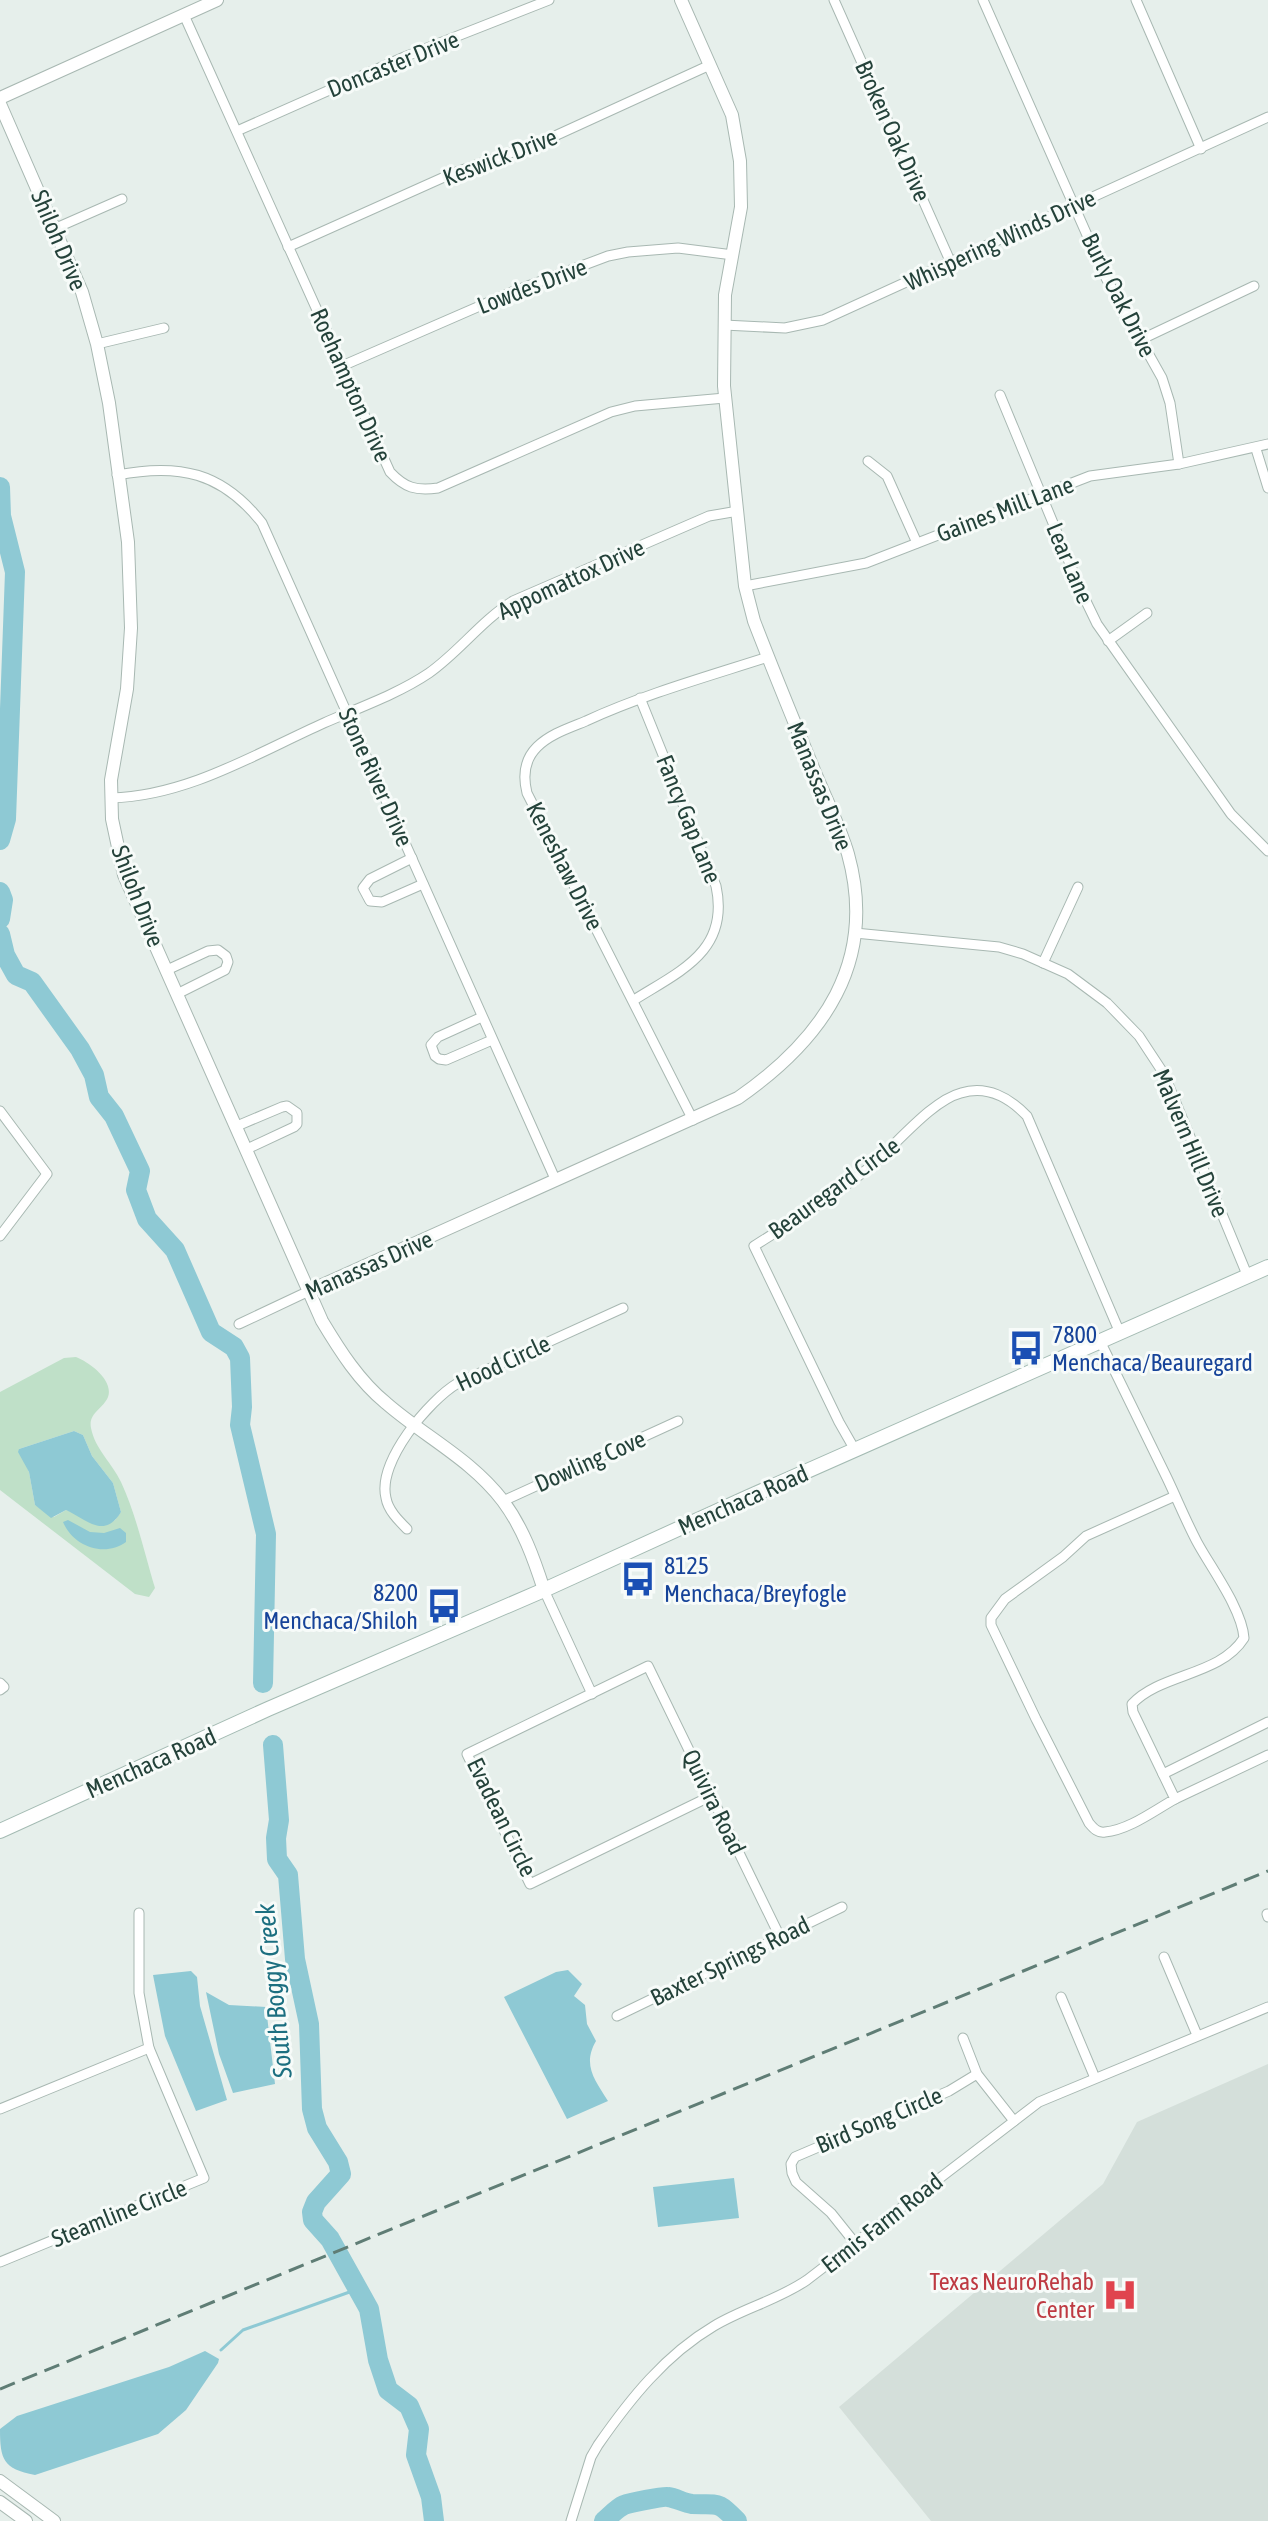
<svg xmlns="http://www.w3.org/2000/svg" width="1268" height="2521" font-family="'Asap Condensed',sans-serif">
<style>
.built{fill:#d4dfda}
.green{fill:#bfe0c8;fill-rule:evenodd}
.water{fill:#8ec9d4}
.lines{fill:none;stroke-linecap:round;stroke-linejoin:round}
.stream{stroke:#8ec9d4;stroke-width:3}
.river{stroke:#8ec9d4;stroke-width:20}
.minor-casing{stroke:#a8b8b2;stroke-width:11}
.tertiary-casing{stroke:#a8b8b2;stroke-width:14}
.secondary-casing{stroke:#a4bbb3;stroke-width:16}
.minor{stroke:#fff;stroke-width:9}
.tertiary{stroke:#fff;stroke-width:12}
.secondary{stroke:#fff;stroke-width:14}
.rail{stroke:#5f7d75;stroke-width:3;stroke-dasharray:16 8;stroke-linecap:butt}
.labels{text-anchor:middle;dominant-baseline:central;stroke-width:6;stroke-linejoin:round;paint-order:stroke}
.street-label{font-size:24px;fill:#24423a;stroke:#f7fbf9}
.transit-label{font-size:24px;fill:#164399;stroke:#f7fbf9;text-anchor:start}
.health-label{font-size:24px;fill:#be3a42;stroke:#f7fbf9;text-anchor:end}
.water-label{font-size:26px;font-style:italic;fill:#1c6f80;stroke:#f7fbf9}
</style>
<rect width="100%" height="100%" fill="#e6efeb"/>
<path class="built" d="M1268 2064V2521H931L839 2407 1103 2184 1137 2122Z"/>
<path class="green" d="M76 1357C89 1362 114 1380 108 1397 103 1409 88 1413 91 1428 95 1449 112 1463 121 1482 136 1514 145 1555 155 1588L149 1597 135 1594 0 1490V1392L64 1358ZM74 1431 83 1435 92 1456 113 1483 121 1512 115 1520 106 1525 66 1510 54 1517 35 1505 29 1472 19 1449Z"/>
<g class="water">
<path d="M74 1431 83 1435 92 1456 113 1483 121 1512C104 1540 86 1519 66 1510L51 1518 35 1505 29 1472 18 1452 19 1449Z"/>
<path d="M68 1520 90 1532 104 1533 120 1528 126 1533V1542C104 1558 73 1546 63 1522Z"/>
<path d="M568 1970 582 1984 574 1996 585 2005 587 2024 596 2041C582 2065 595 2080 608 2101L567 2119 504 1997 556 1972Z"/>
<path d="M191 1971 197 1977 200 2006 227 2100 196 2111 165 2036 153 1975Z"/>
<path d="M206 1992 229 2005 266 2007 275 2084 233 2093 219 2054Z"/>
<path d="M734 2178 739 2218 658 2227 653 2187Z"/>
<path d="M205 2351 219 2359 218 2363 186 2410 158 2434 35 2475C3 2469 0 2459 0 2429L17 2416 169 2367Z"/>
</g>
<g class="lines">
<path class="stream" d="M221 2350 243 2330 358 2289"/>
<g class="river">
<path d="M0 487 1 516 15 572 6 819 0 840"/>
<path d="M0 892 3 900 0 919"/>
<path d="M0 934 5 955 16 975 32 982 80 1049 94 1075 99 1097 114 1116 140 1171 136 1190 147 1219 175 1250 211 1332 234 1347 240 1358 242 1407 240 1425 266 1534 263 1683"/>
<path d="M273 1745 279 1820 276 1838 277 1859 288 1875 295 1959 309 2024 312 2109 317 2128 338 2162 341 2174 316 2202 312 2212 313 2220 330 2239 369 2309 378 2360 388 2390 409 2406 419 2429 416 2455 431 2497 434 2521"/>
<path d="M604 2521C610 2516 617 2508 624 2505 629 2503 663 2496 668 2497 676 2498 684 2503 692 2504 719 2505 717 2500 737 2521"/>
</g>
<g class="minor-casing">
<g id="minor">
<path d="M834 0 951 263"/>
<path d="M983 0 1106 278 1162 378 1170 403 1179 464"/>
<path d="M1136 0 1201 149"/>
<path d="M184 15 390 472C405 488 416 491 438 488L611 412 635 406 725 398"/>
<path d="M237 131 404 57 549 0"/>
<path d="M56 228 122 199"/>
<path d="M288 247 451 174 546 140 710 65"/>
<path d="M724 325 785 328 823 320 1268 117"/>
<path d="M1140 340 1254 286"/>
<path d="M97 344 164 328"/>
<path d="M342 366 512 292 608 256 628 252 678 248 733 255"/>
<path d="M1000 395 1082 593 1097 624 1231 814 1268 851"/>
<path d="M1256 449 1268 488"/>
<path d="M868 461 887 476 917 543"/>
<path d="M117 475C179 463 222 472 262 523L556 1181"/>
<path d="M745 586 866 563 1090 476 1179 464 1268 444"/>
<path d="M1108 641 1147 613"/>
<path d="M111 798C187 796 255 754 324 723 358 708 398 694 429 673 459 652 481 621 513 601L709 516 738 511"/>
<path d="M412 858 370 879 363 888 370 901 382 902 423 884"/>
<path d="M855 933 999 947 1023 954 1068 974 1107 1003 1139 1036 1164 1074 1248 1277"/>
<path d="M1043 963 1078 887"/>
<path d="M167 970 208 951 218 950 226 956 228 962 225 970 177 994"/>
<path d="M634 1000C680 971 730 951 716 886L640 698"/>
<path d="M482 1017 438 1037 431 1045 435 1056 439 1059 446 1060 492 1040"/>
<path d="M0 1111 47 1174 0 1236"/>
<path d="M693 1120 527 793C523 777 524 760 537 747 550 734 569 728 586 721 645 694 706 677 768 657"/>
<path d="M237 1126 282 1107 287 1106 297 1113V1124L294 1127 247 1149"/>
<path d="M239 1324 309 1291"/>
<path d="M1100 1341 1167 1478C1177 1499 1186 1521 1197 1542 1211 1568 1242 1609 1244 1638 1220 1676 1161 1673 1132 1704L1133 1712 1175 1799C1155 1810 1129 1830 1105 1832 1098 1833 1094 1829 1089 1823L1036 1719 991 1625V1618L1005 1599 1063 1557 1086 1536 1175 1496"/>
<path d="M855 1450 839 1422 754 1246C792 1222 831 1198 866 1170 893 1149 930 1101 961 1093 987 1085 1010 1098 1027 1116L1120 1333"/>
<path d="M503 1501 678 1421"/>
<path d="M407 1529C398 1520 388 1510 386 1498 377 1462 429 1400 458 1383L623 1308"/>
<path d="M544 1590 592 1694"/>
<path d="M0 1683 4 1687 0 1690"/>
<path d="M1163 1774 1268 1722"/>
<path d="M711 1796 530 1884 467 1754 648 1666 780 1937"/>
<path d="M1175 1799 1268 1755"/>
<path d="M1267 1914 1268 1917"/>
<path d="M1164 1957 1197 2035"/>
<path d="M1061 1997 1095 2078"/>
<path d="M617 2016 842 1907"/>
<path d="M963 2038 977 2074 1014 2121"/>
<path d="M0 2109 149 2048"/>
<path d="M855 2243 831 2213 796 2182 792 2173 791 2164 795 2157 949 2091 977 2074"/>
<path d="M0 2262 204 2178 149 2048 139 1993V1913"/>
<path d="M571 2521 591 2457 598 2445C630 2399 665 2355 714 2326 744 2308 778 2300 807 2280L1039 2102 1268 2007"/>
</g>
</g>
<g class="tertiary-casing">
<g id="tertiary">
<path d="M0 98 217 0"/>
<path d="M0 104 82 292 97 344 109 403 128 542 131 628 127 689 111 780 112 819 124 875 322 1321C340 1351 359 1381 386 1403 425 1437 471 1459 503 1501 523 1528 534 1559 544 1590"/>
<path d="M309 1291 738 1098C823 1039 878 962 848 854 840 827 827 801 816 775 795 724 774 673 754 621L745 586 724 386 725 295 741 207 740 161 732 115 681 0"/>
<path d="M0 2481 54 2521"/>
<path d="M0 2502 26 2521"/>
</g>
</g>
<g class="secondary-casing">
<path id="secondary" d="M0 1831 268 1709 544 1590 746 1498 1268 1267"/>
</g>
<use href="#minor" class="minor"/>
<use href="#tertiary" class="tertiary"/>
<use href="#secondary" class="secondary"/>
<path class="rail" d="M0 2389 1268 1871"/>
</g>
<defs>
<g id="bus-bare" transform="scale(2.76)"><path d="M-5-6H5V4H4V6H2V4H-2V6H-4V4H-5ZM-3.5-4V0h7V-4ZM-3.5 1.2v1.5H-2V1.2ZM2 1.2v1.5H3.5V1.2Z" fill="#1a4fb4" stroke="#f7fbf9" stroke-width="2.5" paint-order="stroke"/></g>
<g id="hospital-bare" transform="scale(2.76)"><path d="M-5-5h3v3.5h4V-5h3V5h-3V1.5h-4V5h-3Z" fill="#e0444e" stroke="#f7fbf9" stroke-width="2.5" paint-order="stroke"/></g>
</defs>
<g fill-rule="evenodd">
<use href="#bus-bare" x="1026" y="1348"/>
<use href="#bus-bare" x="638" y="1579"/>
<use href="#bus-bare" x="444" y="1606"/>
<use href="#hospital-bare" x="1120" y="2295"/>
</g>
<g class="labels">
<g class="street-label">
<text transform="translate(393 64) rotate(-22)">Doncaster Drive</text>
<text transform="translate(893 131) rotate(66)">Broken Oak Drive</text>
<text transform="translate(500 157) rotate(-21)">Keswick Drive</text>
<text transform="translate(59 240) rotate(67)">Shiloh Drive</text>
<text transform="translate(1000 240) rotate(-25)">Whispering Winds Drive</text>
<text transform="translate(532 286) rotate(-21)">Lowdes Drive</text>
<text transform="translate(1119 295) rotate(63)">Burly Oak Drive</text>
<text transform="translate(351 385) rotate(66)">Roehampton Drive</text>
<text transform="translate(1005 509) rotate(-21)">Gaines Mill Lane</text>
<text transform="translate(1070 563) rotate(67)">Lear Lane</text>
<text transform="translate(571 579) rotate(-25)">Appomattox Drive</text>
<text transform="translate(376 777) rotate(66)">Stone River Drive</text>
<text transform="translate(820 786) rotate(68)">Manassas Drive</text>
<text transform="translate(689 819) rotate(68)">Fancy Gap Lane</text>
<text transform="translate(565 866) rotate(63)">Keneshaw Drive</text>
<text transform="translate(138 896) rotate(69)">Shiloh Drive</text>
<text transform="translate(1191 1143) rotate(67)">Malvern Hill Drive</text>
<text transform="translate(834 1188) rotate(-36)">Beauregard Circle</text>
<text transform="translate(369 1265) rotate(-24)">Manassas Drive</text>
<text transform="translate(503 1363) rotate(-25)">Hood Circle</text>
<text transform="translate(590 1461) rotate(-24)">Dowling Cove</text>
<text transform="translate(743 1500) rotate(-24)">Menchaca Road</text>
<text transform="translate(151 1763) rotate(-24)">Menchaca Road</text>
<text transform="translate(714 1802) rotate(64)">Quivira Road</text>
<text transform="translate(502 1817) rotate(64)">Evadean Circle</text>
<text transform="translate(730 1961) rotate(-26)">Baxter Springs Road</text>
<text transform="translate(879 2120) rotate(-23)">Bird Song Circle</text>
<text transform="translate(119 2213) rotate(-22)">Steamline Circle</text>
<text transform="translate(882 2223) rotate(-38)">Ermis Farm Road</text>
</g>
<g class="transit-label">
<text x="1052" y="1334">7800<tspan x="1052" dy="28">Menchaca/Beauregard</tspan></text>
<text x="664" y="1565">8125<tspan x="664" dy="28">Menchaca/Breyfogle</tspan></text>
<text x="418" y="1592" text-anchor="end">8200<tspan x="418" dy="28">Menchaca/Shiloh</tspan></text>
</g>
<g class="health-label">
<text x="1094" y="2281">Texas NeuroRehab<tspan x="1094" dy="28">Center</tspan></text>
</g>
<g class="water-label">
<text transform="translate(274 1991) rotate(-96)">South Boggy Creek</text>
</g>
</g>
</svg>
